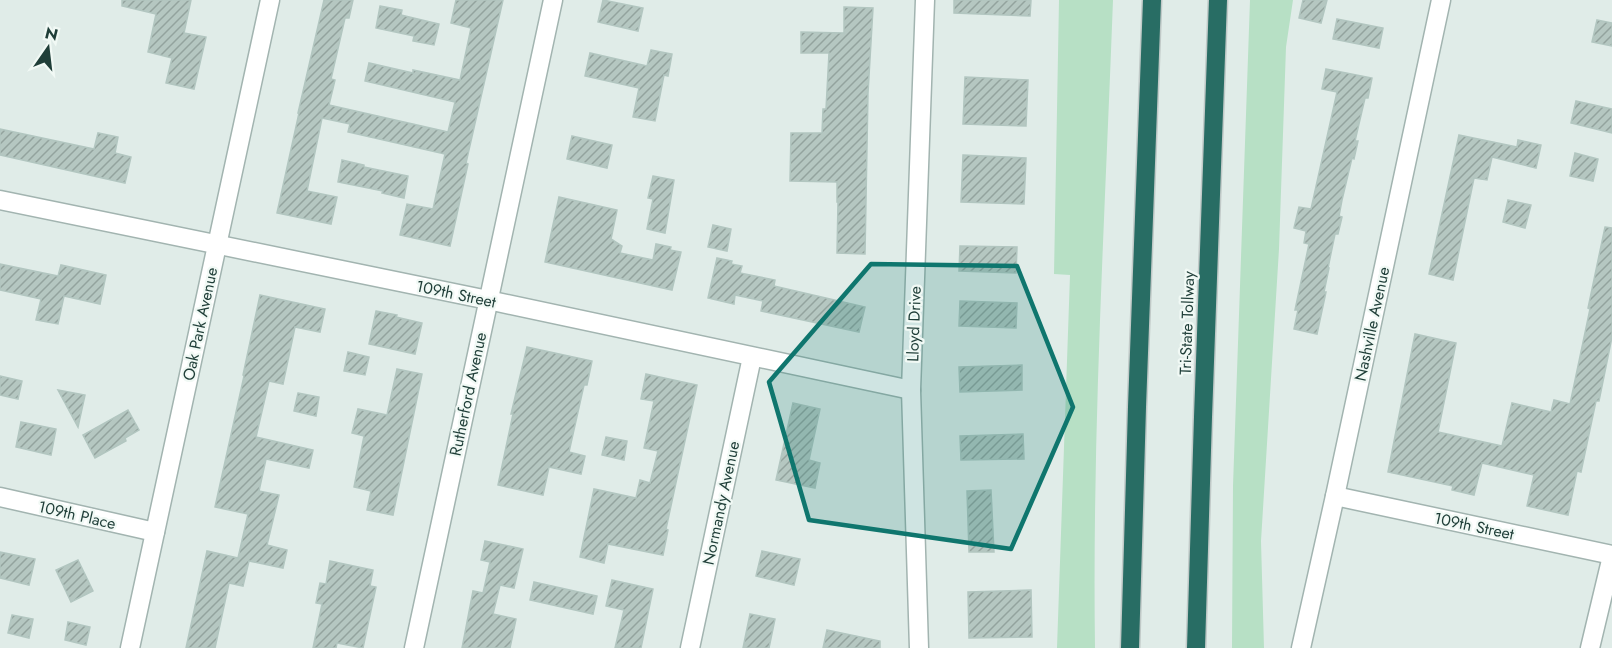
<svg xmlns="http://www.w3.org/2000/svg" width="1612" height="648" font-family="Jost,sans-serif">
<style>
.grass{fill:#b7e0c5}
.building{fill:url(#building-hatch);stroke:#b2c6c0;stroke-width:1.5}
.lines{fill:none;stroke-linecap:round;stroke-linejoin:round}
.minor-casing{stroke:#a2b4b0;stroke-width:21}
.highway-casing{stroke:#c0c9c7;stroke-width:21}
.minor{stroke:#fff;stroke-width:18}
.highway{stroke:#286d64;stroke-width:18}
.marked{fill:#0f766e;fill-opacity:0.2;stroke:#0f766e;stroke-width:4.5;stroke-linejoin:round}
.labels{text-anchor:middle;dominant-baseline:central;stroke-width:4.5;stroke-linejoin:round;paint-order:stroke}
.street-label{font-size:16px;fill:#1f3e38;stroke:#f1f9f5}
</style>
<defs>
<pattern id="building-hatch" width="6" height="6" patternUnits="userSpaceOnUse" patternTransform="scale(1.5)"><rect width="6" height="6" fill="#b5c7c1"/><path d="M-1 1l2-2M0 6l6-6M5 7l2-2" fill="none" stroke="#93a39e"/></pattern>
</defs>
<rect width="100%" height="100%" fill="#e0ece8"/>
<g class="grass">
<path d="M1059 0H1113C1105 216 1092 432 1095 648H1057L1070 275 1054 274Z"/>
<path d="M1250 0H1293L1286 47 1279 249 1261 541 1264 648H1232L1233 486Z"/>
</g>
<g class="building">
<path d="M122 0H191L184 33 206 37 194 89 166 83 172 58 148 52 156 14 122 6Z"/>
<path d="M324 0H353L349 18H345L331 79 335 80 329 105 448 132 455 102 365 81 369 63 413 73V70L460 80 471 28 451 23 456 0H503L466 163 468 164 450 246 400 235 407 204 433 209 445 154 348 132 350 124 322 118 307 191 337 197 331 224 277 213 299 113H298Z"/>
<path d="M603 0 643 8 638 31 598 22Z"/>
<path d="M954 0H1031L1030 16 954 13Z"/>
<path d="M1303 0H1327L1321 23 1299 18Z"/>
<path d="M380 6 402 10 401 15 439 24 434 45 413 41 414 36 376 28Z"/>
<path d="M844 7 873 8 868 93 865 254 837 253 838 202H837V182L790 181 791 133H822L823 109H826L829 53H801V32L844 33Z"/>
<path d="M1337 19 1383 28 1379 48 1333 39Z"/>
<path d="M1597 20 1612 23V46L1592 42Z"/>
<path d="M651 50 672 54 668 76 664 75 655 121 633 117 639 88 585 76 590 53 647 66Z"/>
<path d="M1326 69 1372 78 1368 98H1365L1355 141H1358L1354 159 1352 158 1342 200 1339 216 1342 217 1338 234H1335L1328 268H1329L1324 292H1326L1317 334 1294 329 1298 310H1295L1309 244 1304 243 1306 231 1294 228 1299 207 1311 209 1337 92 1322 89Z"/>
<path d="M965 77 1028 80 1026 126 963 124Z"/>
<path d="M1576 101 1612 109V133L1571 123Z"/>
<path d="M0 129 94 149 98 133 118 137 115 153 131 157 125 183 0 155Z"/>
<path d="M1459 135 1517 147 1518 140 1541 145 1536 168 1492 157 1487 180 1474 178 1453 280 1429 274Z"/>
<path d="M572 136 612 145 607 168 567 159Z"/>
<path d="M1575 153 1598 159 1593 181 1570 176Z"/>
<path d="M963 155 1026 158 1024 204 961 202Z"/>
<path d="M342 160 364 165V167L408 176 404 198 382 193 383 191 338 182Z"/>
<path d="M653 176 674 180 665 233 647 229 653 199 648 198Z"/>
<path d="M559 197 617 210 611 239 622 246 620 253 653 260 656 244 671 247 670 250 681 252 672 290 545 262Z"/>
<path d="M1508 200 1531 205 1525 228 1503 222Z"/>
<path d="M713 225 731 229 727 251 708 247Z"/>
<path d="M1605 227 1612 228V337L1599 401H1596L1581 472 1577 471 1568 515 1527 506 1534 475 1482 463 1474 495 1452 490 1453 486 1388 472 1415 334 1456 343 1438 432 1502 446 1512 403 1551 412 1554 400 1570 404 1590 309 1588 308Z"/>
<path d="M960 246 1017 247 1016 273 959 271Z"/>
<path d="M717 258 732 261 731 264 742 266 740 273 775 280 774 286 865 307 859 332 761 311 763 301 735 295 734 304 708 298Z"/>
<path d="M0 264 58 276 61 265 106 275 100 304 64 296 58 324 36 320 41 299 0 290Z"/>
<path d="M260 295 325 309 320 332 295 327 283 384 269 381 256 437 313 450 309 468 266 459 259 491 279 495 267 545 287 550 283 568 249 561 243 586 229 583 215 648H186L207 551 238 558 248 514 215 507 244 376 243 375Z"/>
<path d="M960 301 1017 303 1016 328 959 326Z"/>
<path d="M376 311 397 315 396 317 422 323 415 354 369 344Z"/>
<path d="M527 347 592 361 587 385H584L569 452 585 456 581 474 549 467 543 495 498 485 513 414H511Z"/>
<path d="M348 352 369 357 365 375 344 371Z"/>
<path d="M1022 365V390L960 392 959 367Z"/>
<path d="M397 369 422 374 393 515 367 510 371 491 354 487 364 436 352 433 358 409 387 415Z"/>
<path d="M646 374 697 385 666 529 668 530 663 555 608 544 604 563 580 557 594 489 636 498 640 480 650 483 658 451 644 448 654 401 641 399Z"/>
<path d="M0 376 22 381 18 399 0 395Z"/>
<path d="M58 390 85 395 78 427Z"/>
<path d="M298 393 319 397 316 416 294 411Z"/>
<path d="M793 403 820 409 809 460 820 463 815 488 776 480Z"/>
<path d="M128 410 139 430 125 438 126 441 95 458 83 435Z"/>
<path d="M21 422 56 429 51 455 16 447Z"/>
<path d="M1023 434 1024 459 961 460 960 436Z"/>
<path d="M606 437 627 441 624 460 602 455Z"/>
<path d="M991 490 994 552H969L967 491Z"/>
<path d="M485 541 523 549 514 588 500 585 493 614 516 619 510 648H462L473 591 483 593 490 562 481 560Z"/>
<path d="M762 551 800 559 794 585 756 576Z"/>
<path d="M0 552 35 559 29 585 0 578Z"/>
<path d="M78 560 93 591 71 602 56 570Z"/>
<path d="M330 561 373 570 370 586 376 587 363 648 337 643 336 648H313L322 604 316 603 320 583 326 584Z"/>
<path d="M612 580 653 589 641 648H615L624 610 606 606Z"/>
<path d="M534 582 597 596 593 614 530 600Z"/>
<path d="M1031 590 1032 637 969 638 968 592Z"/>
<path d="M750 614 775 619 769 648H743Z"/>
<path d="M12 615 33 619 29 638 8 633Z"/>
<path d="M68 622 90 627 86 645 65 640Z"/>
<path d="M827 630 880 641V648H823Z"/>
</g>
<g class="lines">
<g class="minor-casing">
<g id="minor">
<path d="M0 200 488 300 911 390"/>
<path d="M1335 496 1612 555"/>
<path d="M0 497 155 532"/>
<path d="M130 648 270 0"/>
<path d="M414 648 553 0"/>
<path d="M690 648 752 357"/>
<path d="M919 648 911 390 925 0"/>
<path d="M1301 648 1335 496 1441 0"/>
<path d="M1590 648 1612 556"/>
</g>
</g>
<g class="highway-casing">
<g id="highway">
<path d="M1130 648 1137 407 1152 0"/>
<path d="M1196 648 1203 417 1218 0"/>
</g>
</g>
<use href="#minor" class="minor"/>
<use href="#highway" class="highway"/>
</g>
<path class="marked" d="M871 264 1017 266 1073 407 1011 549 809 520 769 382Z"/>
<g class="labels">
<g class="street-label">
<text transform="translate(456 294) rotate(12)">109th Street</text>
<text transform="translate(1187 323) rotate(-88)">Tri-State Tollway</text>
<text transform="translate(200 324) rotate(-78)">Oak Park Avenue</text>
<text transform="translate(914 324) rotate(-88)">Lloyd Drive</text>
<text transform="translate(1372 324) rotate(-78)">Nashville Avenue</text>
<text transform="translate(468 394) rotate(-78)">Rutherford Avenue</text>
<text transform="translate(721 503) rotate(-78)">Normandy Avenue</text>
<text transform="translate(77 515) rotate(13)">109th Place</text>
<text transform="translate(1474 526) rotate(12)">109th Street</text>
</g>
</g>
<g transform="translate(48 48) rotate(14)" stroke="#f1f9f5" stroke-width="4.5" paint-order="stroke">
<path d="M0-4.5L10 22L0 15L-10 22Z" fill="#1f3e38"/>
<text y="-9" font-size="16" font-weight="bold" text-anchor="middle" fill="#1f3e38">N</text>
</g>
</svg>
